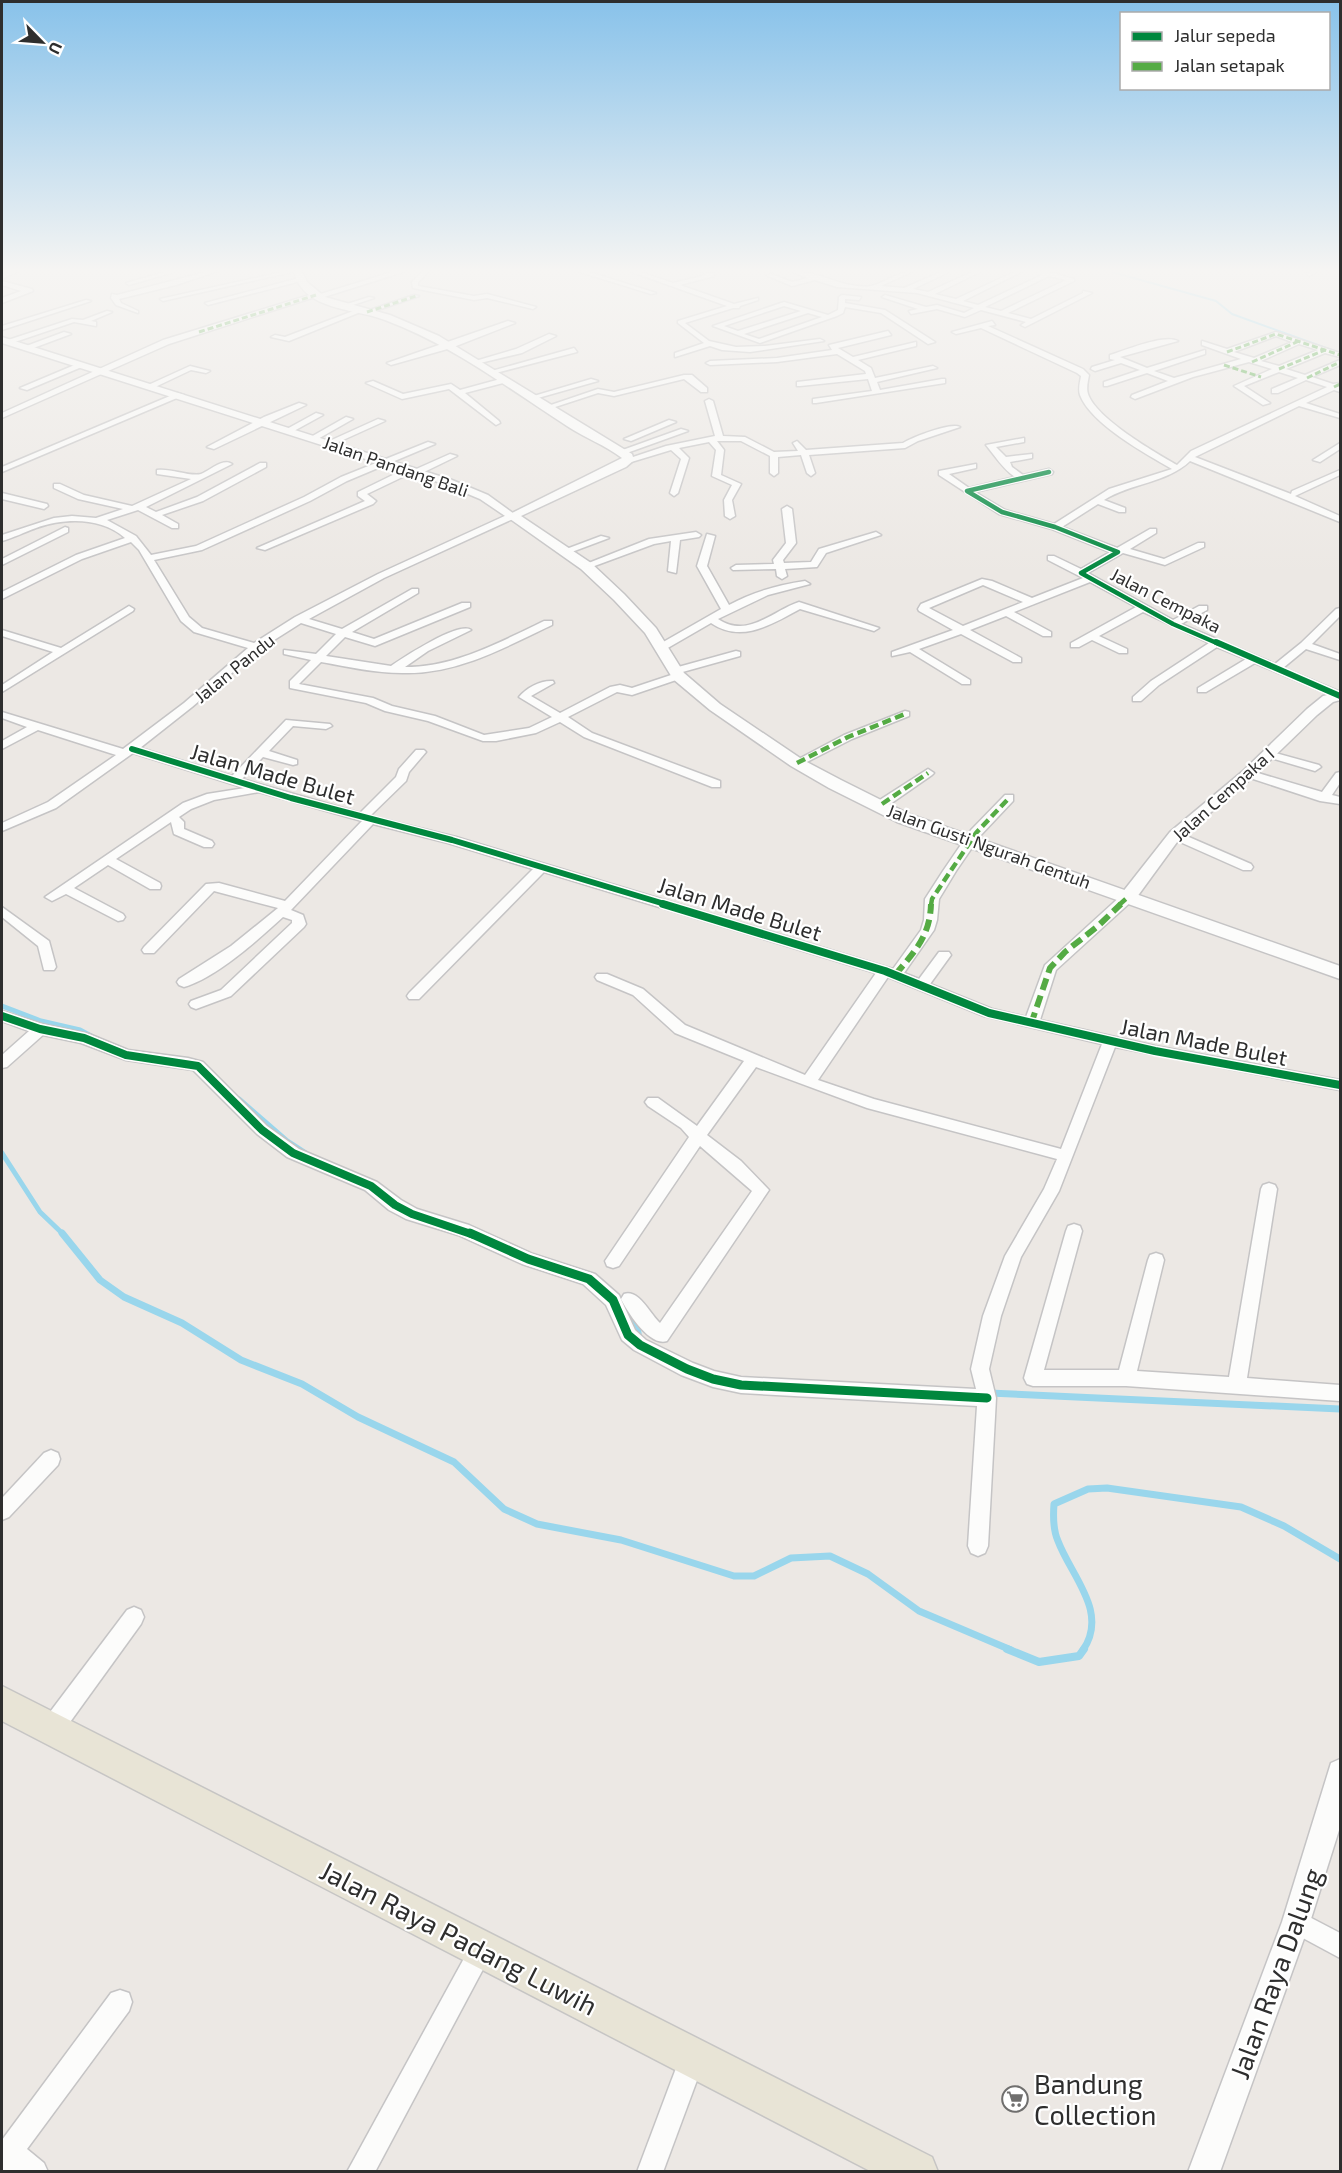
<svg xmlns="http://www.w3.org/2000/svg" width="1342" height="2173" font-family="'Exo 2',sans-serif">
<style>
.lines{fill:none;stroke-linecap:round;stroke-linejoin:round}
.stream-far3{stroke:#99d6ec;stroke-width:2}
.stream-far2{stroke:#99d6ec;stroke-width:5}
.stream-far1{stroke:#99d6ec;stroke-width:7}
.stream{stroke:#99d6ec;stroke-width:8}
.minor-casing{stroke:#c5c4c5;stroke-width:3}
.tertiary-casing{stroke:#c5c4c5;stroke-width:3}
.secondary-casing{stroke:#c5c4c5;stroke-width:3}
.primary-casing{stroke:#c6c5c4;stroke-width:3}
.minor{fill:#fcfcfb;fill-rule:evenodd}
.tertiary{fill:#fcfcfb;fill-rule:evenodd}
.secondary{fill:#fcfcfb;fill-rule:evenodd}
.primary{fill:#e8e4d6;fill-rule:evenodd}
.quiet-far2{stroke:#54ab44;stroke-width:3;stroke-dasharray:6 3;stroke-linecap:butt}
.quiet-far1{stroke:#54ab44;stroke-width:4.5;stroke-dasharray:9 4.5;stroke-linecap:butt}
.quiet{stroke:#54ab44;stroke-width:6;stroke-dasharray:12 6;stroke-linecap:butt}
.cycleway-far3-casing{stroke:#fff;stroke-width:7}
.cycleway-far2-casing{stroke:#fff;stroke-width:9}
.cycleway-far1-casing{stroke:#fff;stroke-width:11}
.cycleway-casing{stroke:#fff;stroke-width:13}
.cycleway-far3{stroke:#00873e;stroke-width:4.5}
.cycleway-far2{stroke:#00873e;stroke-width:6}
.cycleway-far1{stroke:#00873e;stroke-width:8}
.cycleway{stroke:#00873e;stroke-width:9}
.labels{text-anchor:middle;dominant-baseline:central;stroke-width:4.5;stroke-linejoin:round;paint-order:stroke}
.far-street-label{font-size:18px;fill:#2e2e2e;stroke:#fff}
.street-label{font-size:22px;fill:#2e2e2e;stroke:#fff}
.near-street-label{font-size:27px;fill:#2e2e2e;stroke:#fff}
.near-poi-label{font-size:27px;fill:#2e2e2e;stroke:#fff;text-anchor:start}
</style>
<rect width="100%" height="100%" fill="#ece8e4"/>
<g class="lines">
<path class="stream-far3" d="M1112 272 1216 301 1232 314 1340 353"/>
<g class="stream-far2">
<path d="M2 1006 41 1021 80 1030 91 1036"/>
<path d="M239 1099 286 1140 306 1153"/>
<path d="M2 1153 40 1212 64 1235"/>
</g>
<g class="stream-far1">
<path d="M62 1233 100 1280 124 1297 182 1323 241 1360 302 1384 358 1417 454 1462 504 1509 537 1524 621 1540 734 1576H754L791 1558 830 1556 868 1574 919 1611 1011 1650"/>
<path d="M619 1300 635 1318 639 1338"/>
<path d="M989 1393 1340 1409"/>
<path d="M1083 1650C1109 1612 1071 1576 1058 1541 1053 1530 1053 1517 1054 1504L1088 1489 1107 1488 1241 1507 1284 1526 1340 1559"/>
</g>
<path class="stream" d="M1007 1649 1039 1662 1079 1656 1084 1649"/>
<g class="minor-casing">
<g id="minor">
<path d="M8 272H16L2 279V275Z"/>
<path d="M165 272H174L129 285 126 283Z"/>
<path d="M206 272H215L176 285 119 299 121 303 138 311V313L116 305 111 298 112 294 117 295Z"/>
<path d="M282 272H292L163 301 160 299Z"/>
<path d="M422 272H428L418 282V286L474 296 487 294 536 307 533 309 487 298 474 300 413 288 412 282Z"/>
<path d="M580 272H589L656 293 651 294Z"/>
<path d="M632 272H640L673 283 706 275 702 272 714 274V276L680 285 734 304 758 298V300L740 306 739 308H733L685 323 709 341 736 347 765 346 820 339 824 341 750 352 722 350 710 346 675 357V353L704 343 678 323V321L727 306Z"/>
<path d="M793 272C819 270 844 290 871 286 885 283 896 272 911 272L881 286 904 288 941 272H949L913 289 928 292 972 272H980L935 294 956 299 1014 272H1021L963 301 978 305 1042 275 1037 272H1049L1074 279V281L1008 313 1031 319 1083 293V291L1092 293 1025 327 1021 325 1026 322 981 310 965 317 937 309 911 314 909 311 918 309 882 297 885 295 926 307 937 305 964 313 974 308 917 293 837 287 815 280 792 286 766 275 771 274 792 282 808 278ZM1049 276 1066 280 1001 311 985 307Z"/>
<path d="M1309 272H1316L1310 276 1307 274Z"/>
<path d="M299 278 301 281 208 305 205 303Z"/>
<path d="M316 293 318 296 169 344 2 418V413L163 340Z"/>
<path d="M414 295 419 296 369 313 364 312Z"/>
<path d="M842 295 861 297 859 300 845 299V303L885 310 935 342 928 344 881 313 845 307 843 313 837 316 760 343 713 326 784 302 828 315 838 310 839 297ZM784 306 801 311 738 331 724 326ZM808 313 822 317 759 339 744 334Z"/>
<path d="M369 297 374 298 344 308 341 306Z"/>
<path d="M86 300 91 301 2 330V326Z"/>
<path d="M361 308 363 311 289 341 271 337 275 335 285 337Z"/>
<path d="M107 311 112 312 91 321 96 322V326L74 322 9 344 2 342 72 319 83 320Z"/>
<path d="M508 321 515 323 451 348 391 365 387 363Z"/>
<path d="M992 321 995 325 988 326 1083 369 1089 375C1088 381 1086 388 1088 394 1096 418 1154 452 1177 465L1191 451 1327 387 1306 380 1278 393H1272V389L1298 378 1279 372 1244 386 1270 403 1263 405 1234 386 1272 369 1249 362 1193 377 1135 399 1131 397 1132 395 1168 381 1147 373 1107 386H1104V382L1140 370 1121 363 1095 371 1091 369 1092 367 1115 360 1110 359V355C1126 350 1164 334 1178 341L1120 357 1147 368 1205 350V354L1154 371 1174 378 1241 359 1202 345V341L1227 349 1276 332 1340 353V357L1325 353 1286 369 1305 375 1340 360V365L1312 377 1333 384 1340 383V392L1334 390 1306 403 1340 414V418L1299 406 1195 457 1291 494 1292 491 1340 470V475L1295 496 1340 516V522L1190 461C1167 483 1131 483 1104 500L1125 508V512H1119L1098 504 1062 527 1117 548 1150 529H1156V533L1130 549 1164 559 1198 543H1204V547L1165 565 1123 553 1088 573 1173 620 1199 606H1207V610L1181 624 1275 664 1301 643 1336 609 1340 608V616L1312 644 1340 654V660L1306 649 1283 668 1340 692V699L1255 663 1206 692H1198V688L1246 659 1217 647 1159 685 1141 701H1133V697L1151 681 1209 643 1143 612 1099 636 1127 649V653H1119L1092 640 1079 647H1071V643L1136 607 1090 582 1014 612 1051 632V636H1043L1006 616 970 630 1021 658V662H1013L961 634 919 649 970 680V684H962L910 652 892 656V652L953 630 919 611 918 609 921 604 982 579 992 581 1032 598 1083 578 1048 560V556H1054L1081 569 1110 552 1052 529 999 514 939 475V471L976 464V468L949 474 969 488 1015 477C1003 469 995 456 986 445L1024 438V442L996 447 1006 457 1032 454V458L1010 462 1012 467 1023 475 1049 469 1053 472 1052 474 975 492 1005 510 1054 524 1109 489 1172 469C1146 454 1091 424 1080 395 1078 389 1080 382 1081 376L1077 373 981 328 956 334 952 332ZM1276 336 1292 342 1254 358 1234 352ZM1299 344 1318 350 1279 366 1261 361ZM983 585 1023 602 963 626 929 608Z"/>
<path d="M888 331 891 335 838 348 853 357 916 342V346L858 360 871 368 875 378 933 366 937 368 877 382 880 390 942 379H945V383L816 403H813V399L872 391 868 379 800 386H797V382L866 374 865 371 837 354 777 362 710 365 706 363 710 361 777 358 832 350 829 345Z"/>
<path d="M64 332 71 334 28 350 21 348Z"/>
<path d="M549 334 556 336 522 353 476 364 472 362 516 349Z"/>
<path d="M574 348 577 352 492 374 488 372Z"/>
<path d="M77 364 84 366 27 390 20 388Z"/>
<path d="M190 366 210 371 206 373 191 370 153 388 146 386Z"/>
<path d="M684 375H692L707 388V392H701L684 379 614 396 598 393 546 410 542 408 598 389 614 392Z"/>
<path d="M504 378 508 380 507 382 465 393 499 421 500 423 496 425 449 389 402 399 366 383 373 381 403 394 451 384 460 390Z"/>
<path d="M591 379 598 381 531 400 527 398Z"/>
<path d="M177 393 184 395 2 472V467Z"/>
<path d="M709 399 713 401 723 436 745 437 774 452 798 451 793 443 797 441 806 450 903 443C913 437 951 422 960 427L918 441 905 448 809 455 815 473 811 476 807 473 801 455 778 457V473L774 476 770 473V456L741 441H717L724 450 721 475 741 484 732 500 735 516 730 519 725 516 724 500 732 485 712 476 716 450 709 442 679 448 689 458 678 493 674 496 670 493 681 459 671 450 628 463 624 460 666 446 715 436 705 401Z"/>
<path d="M299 403 306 405 214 449 207 447 264 417Z"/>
<path d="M316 413 323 415 292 432 285 430Z"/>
<path d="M346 417 353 419 316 440 309 438Z"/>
<path d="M378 419 385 421 332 445 325 443Z"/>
<path d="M669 420 676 422 631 441 624 439Z"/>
<path d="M681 429 688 431 624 454 617 452Z"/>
<path d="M428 442 435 444 347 481 310 501 202 550 154 560 189 617 202 628 254 643 295 617 378 574 509 514H515V518L384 578 309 619 342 629 412 589H418V593L352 632 374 639 462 603H470V607L375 646 345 637 326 656 391 666C404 657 459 621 471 630L428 651 405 667C455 667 500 642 544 621H552V625C506 647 459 673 408 673 379 674 350 667 321 662L299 684 373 698 392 706 435 716 484 735 529 728 552 717 519 697C526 688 541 680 553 681L554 683 531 696 560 713 610 687 620 685 632 688 674 674 670 671 671 669 736 651 740 652V656L679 673 683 676 682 678 632 695 617 692 568 717 592 733 720 781V787H712L584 737 560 722 536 733 496 741H483L428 721 385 711 366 703 290 688V681L311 660 284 654V650L316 654 336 634 301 623 260 649 192 707 140 748 232 776 286 720 330 724 332 726 326 729 293 726 269 751 297 760V764L293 765 263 757 242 779 360 813 396 777 399 769 416 750H424L426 752 409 772 406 781 370 816 456 837 893 969 921 930 924 920 925 899 943 871 971 830 1005 795H1013V801L980 836 956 871 939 899 937 920 934 930 904 973 919 979 939 952H949L951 955 930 984 992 1009 1026 1017 1045 965 1123 894 1128 893 1135 897 1133 900 1056 970 1040 1020 1155 1046 1340 1080V1090L1115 1047 1059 1191 1021 1257 1001 1316 989 1369 996 1398 988 1546 985 1553 978 1556 971 1553 968 1546 977 1406 741 1393 713 1387 681 1375 634 1350 622 1340 606 1305 583 1284 522 1264 458 1235 406 1219 389 1210 365 1190 287 1157 257 1134 193 1070 126 1060 81 1043 43 1035 7 1067 2 1068V1055L29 1031 2 1021V1011L42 1024 89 1034 128 1050 188 1058 203 1062 267 1126 299 1149 377 1182 401 1200 417 1209 469 1225 533 1254 595 1274 619 1295 635 1330 646 1340 693 1363 714 1371 741 1377 976 1389 971 1369 983 1316 1005 1256 1044 1189 1057 1159 867 1108 756 1067 707 1135 741 1161 769 1190 667 1341C650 1347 628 1313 621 1299L624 1294C639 1289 650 1314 660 1323L752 1191 700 1146 619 1266 613 1268 607 1266 605 1261 689 1137 681 1128 648 1106 645 1102 648 1098H658L697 1126 744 1061 675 1033 633 995 597 980 595 977 597 974H607L643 989 685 1025 805 1075 876 973 544 872 419 999H409L407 996 409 993 533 869 448 843 373 824 291 910 303 915 306 924 304 927 231 996 196 1009 191 1007 189 1004 191 1001 221 990 292 923V920L283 917C259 939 216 978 184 987L179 985 177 982 179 979 231 946 278 908 214 891 154 953H144L142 950 144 947 206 884 219 883 285 901 362 821 259 792 214 800 191 809 179 817 184 822V829L212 841 214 844 212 847H204L174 834 171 822 116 859 160 883 161 886 160 889H150L108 865 74 888 123 914 125 917 123 920 118 921 66 894 52 901 45 897 183 803 207 794 245 788 133 753 56 808 2 831V823L48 802 116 755 38 730 2 749V741L27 727 2 718V712L123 749 184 703 248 648 194 632 181 621 139 550 131 542 82 559 2 599V592L76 555 125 538C101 517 65 518 36 528 25 532 13 538 2 541V535L54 518 72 516 96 518 123 509 78 499 54 488V484H60L84 495 132 506 191 479 157 474V470C170 468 191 477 201 474 211 470 223 458 232 464L146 507 156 512 197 497 260 463H266V467L203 501 162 515 178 524V528H172L138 510 107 520 136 536 151 555 196 546 304 497 341 477ZM888 977 984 1016 1102 1044 1061 1149 874 1099 818 1080Z"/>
<path d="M1340 443V449L1320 462 1313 460Z"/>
<path d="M450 454 457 456 420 474 413 472 367 494 376 501 373 504 265 550 257 548 365 501 358 496V492L407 468 414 470Z"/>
<path d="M2 493 47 504 48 506 44 509 2 499Z"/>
<path d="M787 506 792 509 796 543 783 560 784 563 811 562 819 549 876 532 881 535 826 553 817 567 785 569 787 576 782 579 777 576 776 569 733 570 731 568 736 565 774 564 773 560 786 543 782 509Z"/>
<path d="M65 527 68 528V532L2 565V559Z"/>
<path d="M696 532 701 535 699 537 680 540 676 573 668 571 671 541 654 544 589 568 581 566 649 539Z"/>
<path d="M707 534 715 536 707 566 729 605C753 592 778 585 805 581L810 584 768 595 718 619C748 639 772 611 799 602L879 628 874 631 800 609C772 624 742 644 711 623L666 649H658V645L721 609 697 566Z"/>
<path d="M601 536 609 538 569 553 561 551Z"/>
<path d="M129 606 134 609 133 611 2 692V685L53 652 2 636V630L61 648Z"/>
<path d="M905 711 909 712V716L852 739 801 765H793L791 763 844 735Z"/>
<path d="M1268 751 1319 765 1321 767 1315 771 1264 756 1262 754Z"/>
<path d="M928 769 934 773 932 775 883 809H875V803Z"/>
<path d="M1248 770 1322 792 1336 773 1340 772V783L1332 795 1340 797V804L1320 801 1244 776 1242 774Z"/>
<path d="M1175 831 1251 864 1253 867 1251 870H1243L1171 838 1169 835 1171 832Z"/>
<path d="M2 907 49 941 56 967 54 970H44L38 946 2 917Z"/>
<path d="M1269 1183 1275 1185 1277 1189 1247 1378 1340 1385V1401L1126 1386H1033L1027 1384 1024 1378 1066 1231 1068 1226 1074 1224 1080 1226 1082 1231 1044 1370H1119L1148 1260 1150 1255 1156 1253 1162 1255 1164 1260 1137 1371 1229 1377 1261 1189 1263 1185Z"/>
<path d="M51 1450 58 1453 60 1459 58 1465 9 1517 2 1520V1498L44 1453Z"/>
<path d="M134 1607 141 1610 144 1617 141 1624 60 1736 52 1739 44 1736 41 1728 44 1720 127 1610Z"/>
<path d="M1296 1910 1340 1933V1958L1288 1930 1284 1922 1288 1914Z"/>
<path d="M481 1938 489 1942 493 1950 489 1958 375 2172H347L473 1942Z"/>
<path d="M120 1990 129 1993 132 2002 129 2011 27 2149 44 2163 48 2172H2V2140L111 1993Z"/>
<path d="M693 2043 702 2047 706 2056 663 2172H637L684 2047Z"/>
</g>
</g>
<g class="tertiary-casing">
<g id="tertiary">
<path d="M392 272H403L321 298 314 296Z"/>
<path d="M2 281 32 289 33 291 2 303V298L21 291 2 285Z"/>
<path d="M2 337 452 480 488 495 517 516 516 518H508L480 499 444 484 2 343Z"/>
<path d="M1340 692V700L1333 702 1317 715 1253 777 1180 838 1134 901H1122L1120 897 1122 893 1170 832 1243 771 1307 709 1323 696Z"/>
<path d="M1340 1759V1827L1310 1922 1220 2172H1188L1282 1922 1331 1763Z"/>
</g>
</g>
<g class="secondary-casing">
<path id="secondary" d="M294 272H302L307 282 325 297 390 315 439 336 632 454 634 460 626 467 521 516 591 563 624 594 656 628 684 673 720 704 803 760 841 780 909 814 1340 966V979L897 822 829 788 791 766 710 710 673 679 645 633 614 600 581 569 506 516 622 458C605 445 585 438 567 426 508 388 452 345 385 320 354 308 304 311 294 272Z"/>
</g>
<g class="primary-casing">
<path id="primary" d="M2 1686 932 2157 938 2172H872L2 1721Z"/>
</g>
<use href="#minor" class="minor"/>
<use href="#tertiary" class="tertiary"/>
<use href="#secondary" class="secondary"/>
<use href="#primary" class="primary"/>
<g class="quiet-far2">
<path d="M367 312 416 296"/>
<path d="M199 332 316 295"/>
<path d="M1227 352 1276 334 1340 355"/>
<path d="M1252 362 1299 341"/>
<path d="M1224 365 1261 377"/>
<path d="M1279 369 1325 350"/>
<path d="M1307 378 1340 362"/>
<path d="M1334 387 1340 384"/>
</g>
<g class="quiet-far1">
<path d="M797 763 848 737 905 714"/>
<path d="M882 804 928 773"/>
<path d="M931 905 932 899 976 833 1009 798"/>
<path d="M1119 905 1128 897"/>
</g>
<g class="quiet">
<path d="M895 975C915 951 930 936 931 904"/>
<path d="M1031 1024 1050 968 1065 952 1098 926 1121 904"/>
</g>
<g class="cycleway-far3-casing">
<path id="cycleway-far3" d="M1049 472 967 491 1002 512 1055 527 1118 552 1081 573 1173 624 1219 644"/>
</g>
<g class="cycleway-far2-casing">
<g id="cycleway-far2">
<path d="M1216 642 1340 696"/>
<path d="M132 749 291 798 452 840 668 905"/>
</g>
</g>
<g class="cycleway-far1-casing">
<g id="cycleway-far1">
<path d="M663 904 885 971 989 1013 1155 1051 1340 1085"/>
<path d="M2 1016 40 1029 84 1038 126 1055 198 1066 262 1130 293 1153 371 1186 395 1205 412 1214 474 1235"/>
</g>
</g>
<g class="cycleway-casing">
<path id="cycleway" d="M470 1233 528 1259 589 1279 613 1300 628 1335 640 1345 687 1369 713 1379 741 1385 987 1398"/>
</g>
<use href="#cycleway-far3" class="cycleway-far3"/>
<use href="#cycleway-far2" class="cycleway-far2"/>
<use href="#cycleway-far1" class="cycleway-far1"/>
<use href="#cycleway" class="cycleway"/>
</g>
<linearGradient id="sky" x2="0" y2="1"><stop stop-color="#88c2ea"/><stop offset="0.47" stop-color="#f6f5f3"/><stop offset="1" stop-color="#f6f5f3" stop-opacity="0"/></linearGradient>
<rect width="1342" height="576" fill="url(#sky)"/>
<defs>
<g id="supermarket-ring" transform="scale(1.35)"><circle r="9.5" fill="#fff" stroke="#706f6e" stroke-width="1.5"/><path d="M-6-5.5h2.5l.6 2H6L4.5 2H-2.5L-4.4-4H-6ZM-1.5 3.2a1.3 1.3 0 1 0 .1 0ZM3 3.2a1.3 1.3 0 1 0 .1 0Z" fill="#706f6e"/></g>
</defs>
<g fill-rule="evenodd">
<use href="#supermarket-ring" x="1015" y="2099"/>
</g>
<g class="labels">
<g class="far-street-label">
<text transform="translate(396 466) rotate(19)">Jalan Pandang Bali</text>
<text transform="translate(1166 600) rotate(27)">Jalan Cempaka</text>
<text transform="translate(234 668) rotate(-39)">Jalan Pandu</text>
<text transform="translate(1223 794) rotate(-42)">Jalan Cempaka I</text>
<text transform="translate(989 846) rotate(20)">Jalan Gusti Ngurah Gentuh</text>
</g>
<g class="street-label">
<text transform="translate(273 773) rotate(16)">Jalan Made Bulet</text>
<text transform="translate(740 908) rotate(17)">Jalan Made Bulet</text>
<text transform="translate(1204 1041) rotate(11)">Jalan Made Bulet</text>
</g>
<g class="near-street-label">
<text transform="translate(459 1937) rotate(27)">Jalan Raya Padang Luwih</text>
<text transform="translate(1275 1973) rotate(-70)">Jalan Raya Dalung</text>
</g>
<g class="near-poi-label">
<text x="1034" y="2083">Bandung<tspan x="1034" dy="31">Collection</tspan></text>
</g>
</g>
<rect width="1342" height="2173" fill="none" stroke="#2e2e2e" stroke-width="6"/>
<rect x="1120" y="12" width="210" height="78" fill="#ffffff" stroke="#ababab" stroke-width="1.5"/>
<rect x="1132" y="32" width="30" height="9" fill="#00873e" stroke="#ababab" stroke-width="1.5"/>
<text x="1174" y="42" font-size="18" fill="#2e2e2e">Jalur sepeda</text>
<rect x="1132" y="62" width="30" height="9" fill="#54ab44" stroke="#ababab" stroke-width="1.5"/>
<text x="1174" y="72" font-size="18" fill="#2e2e2e">Jalan setapak</text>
<g transform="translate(42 42) rotate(115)" stroke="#ffffff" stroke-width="4.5" paint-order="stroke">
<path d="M0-4.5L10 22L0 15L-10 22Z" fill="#2e2e2e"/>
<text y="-9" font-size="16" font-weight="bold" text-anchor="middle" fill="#2e2e2e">U</text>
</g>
</svg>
